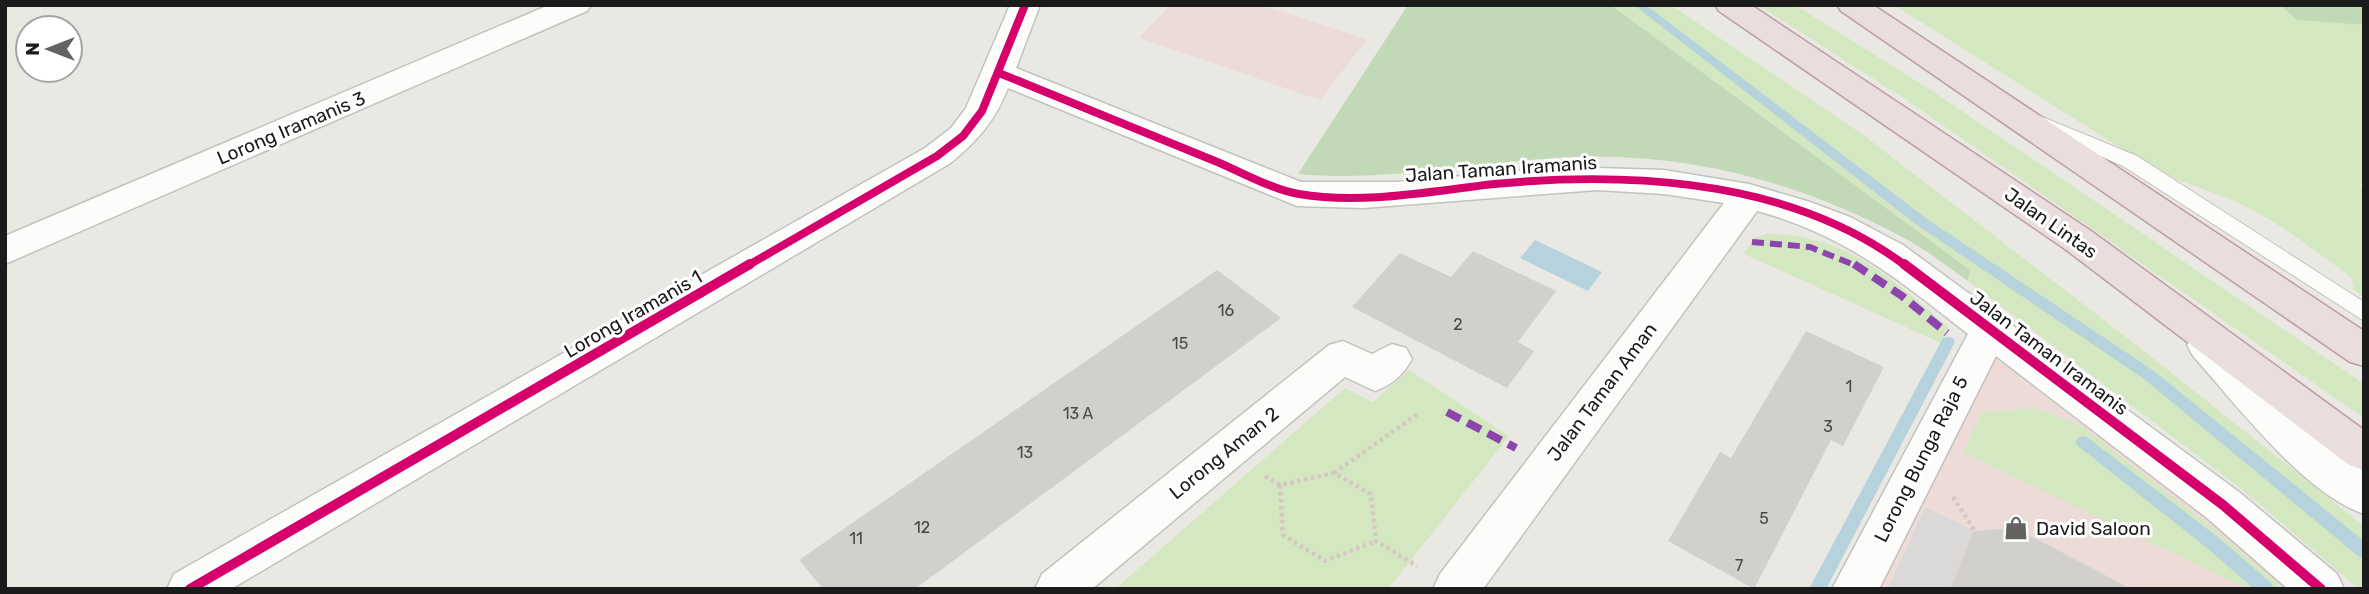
<svg xmlns="http://www.w3.org/2000/svg" width="2369" height="594" font-family="Rubik,sans-serif">
<style>
.commercial{fill:#ecdbd7}
.grass{fill:#d3e8c0}
.forest{fill:#c2d9b8}
.parking{fill:#dad9d7}
.water{fill:#b6d2dd}
.lines{fill:none;stroke-linecap:round;stroke-linejoin:round}
.stream{fill:#b6d2dd;fill-rule:evenodd}
.building{fill:#d2d0cc}
.lane-casing{stroke:#c2c2bf;stroke-width:2}
.street-casing{stroke:#c2c2bf;stroke-width:3}
.highway-casing{stroke:#be9ca3;stroke-width:3}
.path{stroke:#d6c7c3;stroke-width:4.5;stroke-dasharray:3.5 3.5;stroke-linecap:butt}
.lane{fill:#fcfcfb;fill-rule:evenodd}
.street{fill:#fcfcfb;fill-rule:evenodd}
.highway{fill:#e9ddde;fill-rule:evenodd}
.quiet-far1{stroke:#8e44ad;stroke-width:6;stroke-dasharray:12 6;stroke-linecap:butt}
.quiet{stroke:#8e44ad;stroke-width:8;stroke-dasharray:15 8;stroke-linecap:butt}
.cycleway-far1-casing{stroke:#fff;stroke-width:11}
.cycleway-casing{stroke:#fff;stroke-width:14}
.cycleway-far1{stroke:#d6006c;stroke-width:8}
.cycleway{stroke:#d6006c;stroke-width:10}
.labels{text-anchor:middle;dominant-baseline:central;stroke-width:6;stroke-linejoin:round;paint-order:stroke}
.number-label{font-size:16px;fill:#494847}
.street-label{font-size:19px;fill:#1b1b1b;stroke:#fff}
.poi-label{font-size:19px;fill:#1b1b1b;stroke:#fff;text-anchor:start}
</style>
<rect width="100%" height="100%" fill="#eae8e3"/>
<g class="commercial">
<path d="M1170 5H1260L1367 39 1320 100 1139 38Z"/>
<path d="M1989 331 2321 589H1855Z"/>
</g>
<g class="grass">
<path d="M1611 5H1671L1862 134 2130 340 2364 526V589H2359L2244 491 1968 281 1970 270Z"/>
<path d="M1758 5H1795L1934 92 2364 384V418L1908 101Z"/>
<path d="M1894 5H2280L2297 20 2364 25V181L2360 185 2364 194V297L2354 290 2351 277C2314 250 2274 218 2232 200 2204 189 2178 181 2151 167Z"/>
<path d="M1767 234C1847 234 1892 279 1949 328L1941 343 1744 254 1754 238Z"/>
<path d="M1409 370 1509 436 1388 589H1115L1345 388 1373 402Z"/>
<path d="M2034 408 2080 425 2220 534 2284 589H2248L1964 453 1981 412Z"/>
</g>
<g class="forest">
<path d="M1408 5H1611L1970 270 1968 281C1948 267 1928 251 1906 239 1797 180 1678 149 1553 158 1469 164 1383 182 1298 174Z"/>
<path d="M2280 5H2364V25L2297 20Z"/>
</g>
<path class="parking" d="M1925 507 1974 531 1950 589H1888Z"/>
<path class="water" d="M1535 240 1602 272 1588 291 1520 258Z"/>
<g class="lines">
<g class="stream">
<path d="M1634 5H1646L1927 219 2154 371 2364 541V558L2358 556 2144 379 1917 225Z"/>
<path d="M1948 337 1953 338 1955 342 1826 589H1809L1943 338Z"/>
<path d="M2083 436 2088 438 2219 538 2272 584 2274 589H2254L2207 548 2078 446 2075 442 2078 438Z"/>
</g>
</g>
<g class="building">
<path d="M1473 251 1556 291 1518 342 1534 351 1507 388 1352 307 1400 253 1451 277Z"/>
<path d="M1217 270 1281 318 915 589H823L799 560Z"/>
<path d="M1806 331 1884 367 1843 446 1831 440 1754 589 1668 541 1720 452 1731 458Z"/>
<path d="M2016 528 2131 589H1950L1974 531Z"/>
</g>
<g class="lines">
<g class="lane-casing">
<path id="lane" d="M2040 116 2137 156 2364 302V321L2123 166 2033 127 2030 122Z"/>
</g>
<g class="street-casing">
<g id="street">
<path d="M549 5H591L587 11 5 264V236Z"/>
<path d="M1010 5H1040L1016 68 1301 182H1396L1563 167 1664 170 1749 184 1810 202 1850 217 1903 245 2239 492 2337 574 2344 589H2288L2207 518 1996 356 1879 589H1832L1968 334C1899 280 1844 234 1757 211L1483 589H1433L1440 574 1724 203 1664 194 1597 190 1363 208 1297 206 1008 88C995 121 977 142 949 164L231 589H167L174 574 925 148 951 128 966 108Z"/>
<path d="M2207 330 2221 334 2320 439 2364 471V514C2303 493 2236 404 2193 356L2187 345 2193 334Z"/>
<path d="M1343 341 1372 354 1392 344 1406 348 1412 359C1403 375 1392 385 1375 391L1345 377 1092 589H1035L1042 574 1329 345Z"/>
</g>
</g>
<g class="highway-casing">
<g id="highway">
<path d="M1715 5H1751L2091 231 2364 430V470L2349 465 2065 249 1719 11Z"/>
<path d="M1837 5H1873L2364 331V366L2350 362 1841 11Z"/>
</g>
</g>
<g class="path">
<path d="M1334 473 1419 413"/>
<path d="M1265 476 1280 485 1334 473 1371 494 1376 541 1417 566"/>
<path d="M1280 485 1283 535 1325 561 1376 541"/>
<path d="M1953 497 1975 531"/>
</g>
<use href="#lane" class="lane"/>
<use href="#street" class="street"/>
<use href="#highway" class="highway"/>
<path class="quiet-far1" d="M1752 242 1810 247 1857 266"/>
<g class="quiet">
<path d="M1854 264 1902 296 1947 333"/>
<path d="M1447 412 1516 448"/>
</g>
<g class="cycleway-far1-casing">
<g id="cycleway-far1">
<path d="M999 73C1069 102 1140 130 1210 159 1236 169 1272 190 1299 194 1362 205 1432 191 1494 184 1632 171 1791 179 1906 266"/>
<path d="M747 266 937 156 963 136 982 111 1025 5"/>
</g>
</g>
<g class="cycleway-casing">
<g id="cycleway">
<path d="M1904 264 2223 505 2321 589"/>
<path d="M190 589 750 264"/>
</g>
</g>
<use href="#cycleway-far1" class="cycleway-far1"/>
<use href="#cycleway" class="cycleway"/>
</g>
<defs>
<g id="shop-bare" transform="scale(1.89)"><path d="M-5-2.5h2.3a2.7 3.5 0 0 1 5.4 0H5L5.5 6h-11ZM-1.5-2.5h3a1.5 2.3 0 0 0-3 0Z" fill="#636361" stroke="#fff" stroke-width="2.5" paint-order="stroke"/></g>
</defs>
<g fill-rule="evenodd">
<use href="#shop-bare" x="2016" y="528"/>
</g>
<g class="labels">
<g class="number-label">
<text x="1226" y="310">16</text>
<text x="1458" y="324">2</text>
<text x="1180" y="343">15</text>
<text x="1849" y="386">1</text>
<text x="1078" y="413">13 A</text>
<text x="1828" y="426">3</text>
<text x="1025" y="452">13</text>
<text x="1764" y="518">5</text>
<text x="922" y="527">12</text>
<text x="856" y="538">11</text>
<text x="1739" y="565">7</text>
</g>
<g class="street-label">
<text transform="translate(291 128) rotate(-23)">Lorong Iramanis 3</text>
<text transform="translate(1501 169) rotate(-4)">Jalan Taman Iramanis</text>
<text transform="translate(2051 223) rotate(35)">Jalan Lintas</text>
<text transform="translate(633 314) rotate(-30)">Lorong Iramanis 1</text>
<text transform="translate(2049 353) rotate(37)">Jalan Taman Iramanis</text>
<text transform="translate(1602 392) rotate(-53)">Jalan Taman Aman</text>
<text transform="translate(1224 453) rotate(-39)">Lorong Aman 2</text>
<text transform="translate(1921 459) rotate(-63)">Lorong Bunga Raja 5</text>
</g>
<g class="poi-label">
<text x="2036" y="528">David Saloon</text>
</g>
</g>
<rect width="2369" height="594" fill="none" stroke="#1b1b1b" stroke-width="14"/>
<g transform="translate(49 49) rotate(270)"><circle r="33" fill="#ffffff" stroke="#a4a4a4" stroke-width="2"/>
<path d="M0-5L12 26L0 18L-12 26Z" fill="#636361"/>
<text y="-10" font-size="19" font-weight="bold" text-anchor="middle" fill="#1b1b1b">N</text>
</g>
</svg>
